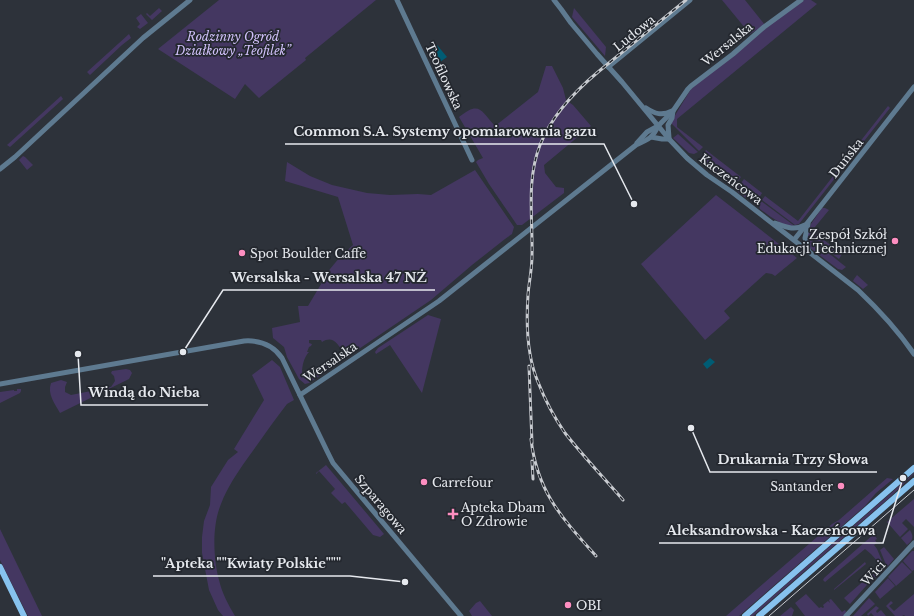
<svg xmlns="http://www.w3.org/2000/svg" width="914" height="616" font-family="'Libre Baskerville',serif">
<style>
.green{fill:#443761}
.water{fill:#005c74}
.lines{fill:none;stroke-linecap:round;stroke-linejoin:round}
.minor{stroke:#5e7a90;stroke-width:5}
.major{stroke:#87c2ee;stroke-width:6}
.tram{stroke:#c7cacf;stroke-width:1}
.rail-casing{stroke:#c7cacf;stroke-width:3}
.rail{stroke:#24282f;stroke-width:1.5;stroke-dasharray:4.5;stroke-linecap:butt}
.poi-dot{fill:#fd8ec0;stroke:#24282f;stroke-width:1.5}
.labels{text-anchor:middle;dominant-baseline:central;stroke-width:3.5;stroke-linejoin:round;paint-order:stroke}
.street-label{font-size:12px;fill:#e6e9ee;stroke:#24282f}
.park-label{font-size:12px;font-style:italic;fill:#d0c0f9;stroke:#24282f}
.poi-label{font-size:12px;fill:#e6e9ee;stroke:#24282f;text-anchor:start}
.leader{fill:none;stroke:#e6e9ee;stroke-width:1.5}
.callout-dot{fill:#e6e9ee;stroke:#24282f;stroke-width:1.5}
.callout-label{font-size:13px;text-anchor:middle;font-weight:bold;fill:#e6e9ee;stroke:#24282f;stroke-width:3.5;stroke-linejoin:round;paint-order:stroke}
</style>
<rect width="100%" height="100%" fill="#2d323a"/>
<g class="green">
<path d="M219 0H376L305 58 306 60 259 98 245 84 235 99 158 49Z"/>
<path d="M722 0H745L765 25 750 34Z"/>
<path d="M804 0H811L817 4 677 119V127L703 147 699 151 671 123 674 117 691 89 768 26Z"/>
<path d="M159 8 162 11 152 20 146 14 147 13 150 16Z"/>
<path d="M574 8 606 47 605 56 572 17Z"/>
<path d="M141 14 148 23 140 29 137 27 140 24 136 18Z"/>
<path d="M129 34 131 38 122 45 90 75 87 72Z"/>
<path d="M546 66H552L563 88 566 100 573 105 591 126 544 165 545 173 556 187 564 188V193L522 225H517L489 184 476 162 478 160 483 158 459 117C480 100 481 111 495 126L538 92Z"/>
<path d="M61 96 63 99 10 147 7 145Z"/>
<path d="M888 106 890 108 799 224 795 225 762 200 765 196 798 221Z"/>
<path d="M678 134 698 152 694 154 689 153 673 138Z"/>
<path d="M706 150 741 177 738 181 703 154Z"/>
<path d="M702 155 729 176 725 180 709 166 707 168C702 164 700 161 702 155Z"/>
<path d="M23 156 25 157 33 165 27 170 19 160Z"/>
<path d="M287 162 310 176 332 185 367 193 390 195 418 194 431 195 475 170 514 227 512 234 505 239 472 265 431 300 347 357 343 352 344 351V349L342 350C336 342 332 336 322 342L321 340H309V343L312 344 311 346 309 347 307 352H309C304 357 302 366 302 373 304 376 307 378 310 376L338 357H341L343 360 309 383 305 384 299 379 287 357 284 347 273 338 272 328 300 322 298 306H308L330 269 340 257 353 245 338 197 285 181Z"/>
<path d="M744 179 762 193 759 198 741 183Z"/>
<path d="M740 184 758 199 750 193 746 198 738 192 737 188Z"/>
<path d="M716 195 797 258 775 276 772 274 766 273 724 311 730 318 705 340 641 264Z"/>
<path d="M761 201 796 227C782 226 771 217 760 209L759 205Z"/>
<path d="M822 208H825L829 210 815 227V233L842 254 839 259 807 235 811 224Z"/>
<path d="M807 236 846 267 842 270 838 269 810 248 808 245Z"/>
<path d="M857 275 868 285 863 289 853 281 854 279Z"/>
<path d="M428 315 441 319 422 393 390 345 376 354 375 352 378 348Z"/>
<path d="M272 360 280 367 294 400 287 404C273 422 260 441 247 459 237 473 227 488 221 504 212 525 213 558 219 580 222 593 228 604 235 616H223L218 610 209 590 202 553V537L204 521 210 505 211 487 228 460 238 452 234 449 264 400 252 375Z"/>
<path d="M126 369 130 370 132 373 129 379 60 413C55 404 47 394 51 383L61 380 67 382 65 387V392L71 395 111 387 115 381 114 376 111 373 112 371Z"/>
<path d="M17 389H21V391L20 393 0 403V392L14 390V391H17Z"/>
<path d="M326 465 384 534 380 537 373 535 345 502 342 504 331 493 335 489 319 471 316 474V473Z"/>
<path d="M914 473V474L889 498 753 616H750Z"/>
<path d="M887 478 893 479 876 493 865 506 739 616H726L832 524 839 520Z"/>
<path d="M914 499V527L906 519 902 523 908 529 900 537 887 522Z"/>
<path d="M0 529 42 616H28L0 560Z"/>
<path d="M910 530C914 537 913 540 907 545L901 538Z"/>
<path d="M874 534 877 539 875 540 877 543 874 545 877 549 885 568 883 571 881 570 879 568 881 567 879 565 880 564 871 554 865 549 825 582 823 580 824 578Z"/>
<path d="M884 547 894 559 887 567 880 550Z"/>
<path d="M912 551H914V570L912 571 903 561Z"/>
<path d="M865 562 866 564 834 590V589Z"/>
<path d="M902 562 912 572 896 586 888 577Z"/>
<path d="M874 572 878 575 876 578 874 577 850 604 844 598Z"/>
<path d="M888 578 895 586 880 599 875 592Z"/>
<path d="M806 594 819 608 821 607 823 608 824 607 823 605 828 601 830 603 829 600 831 599 842 612 845 610 846 612 844 616H805L795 603Z"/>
<path d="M914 594V616H905L904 615 902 616H895L886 606 891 601 893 603 889 606 894 611Z"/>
<path d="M869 598 875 604 861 616H853Z"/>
<path d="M480 601 492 616H472L469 611 476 603Z"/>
<path d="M876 606 879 608 876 611 877 613 881 610 886 616H874L871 613 868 616 867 614Z"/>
<path d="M791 607 794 610 792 616H780Z"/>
</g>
<g class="water">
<path d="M437 45 447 57 440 62 430 50Z"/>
<path d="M710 358 715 362 707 369 703 364Z"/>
</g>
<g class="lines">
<g class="minor">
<path d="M397 0 472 160"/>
<path d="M554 0 561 9 571 23 597 54 622 82 669 139 687 158 707 175 732 192 858 290C878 309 899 332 914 354"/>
<path d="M608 67 690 0"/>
<path d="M646 108C655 114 662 116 672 111"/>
<path d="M651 137 662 139H669"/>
<path d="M669 138 668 125 672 118 673 111"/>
<path d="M637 143 647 132 658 126 673 111 688 89 691 86 733 54 764 27 801 0"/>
<path d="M0 169 15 157 143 38 190 0"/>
<path d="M775 223C786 227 794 231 805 225"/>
<path d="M808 224 805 238 809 252"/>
<path d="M794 240 914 87"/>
<path d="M0 384 244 341C259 340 273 345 282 358L327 451 333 463 461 616"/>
<path d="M300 395 439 301 636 145C647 140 653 138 658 126"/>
<path d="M846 616 914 543"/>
</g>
<g class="major">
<path d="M0 567 24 616"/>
<path d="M745 616 914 468"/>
<path d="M759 616 914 481"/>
</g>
<path class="tram" d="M769 616 914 490"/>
<g class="rail-casing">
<g id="rail">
<path d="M529 366 532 443"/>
<path d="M531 439C537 492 562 518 596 556"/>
<path d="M532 461 533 479"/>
<path d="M623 500C604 478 583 456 565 433 554 417 545 400 538 382 527 356 526 324 528 295 529 282 532 269 532 256 533 219 526 181 540 145 552 115 574 92 598 72L686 0"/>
</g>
</g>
<use href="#rail" class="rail"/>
</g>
<g class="poi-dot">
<circle cx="895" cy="241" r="4"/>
<circle cx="242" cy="253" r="4"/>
<circle cx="424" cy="482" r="4"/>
<circle cx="841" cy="486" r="4"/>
<path d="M451 508h4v4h4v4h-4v4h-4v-4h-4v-4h4z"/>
<circle cx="568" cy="605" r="4"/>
</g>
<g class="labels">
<g class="street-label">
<text transform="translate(634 33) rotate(-39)">Ludowa</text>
<text transform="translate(727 44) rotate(-39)">Wersalska</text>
<text transform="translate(444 76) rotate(65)">Teofilowska</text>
<text transform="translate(846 158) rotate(-52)">Duńska</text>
<text transform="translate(731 179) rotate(37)">Kaczeńcowa</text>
<text transform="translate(330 362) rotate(-34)">Wersalska</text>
<text transform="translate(381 504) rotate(50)">Szparagowa</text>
<text transform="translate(873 573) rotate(-48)">Wici</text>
</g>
<g class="park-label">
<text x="233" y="36">Rodzinny Ogród<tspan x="233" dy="14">Działkowy „Teofilek”</tspan></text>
</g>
<g class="poi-label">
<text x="887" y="234" text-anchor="end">Zespół Szkół<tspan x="887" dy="14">Edukacji Technicznej</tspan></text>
<text x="250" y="253">Spot Boulder Caffe</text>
<text x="432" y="482">Carrefour</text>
<text x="833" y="486" text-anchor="end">Santander</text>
<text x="461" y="507">Apteka Dbam<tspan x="461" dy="14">O Zdrowie</tspan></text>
<text x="576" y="605">OBI</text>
</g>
</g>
<path class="leader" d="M634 204L604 144H285M183 352L223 290H435M78 354L81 405H208M691 428L710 472H877M903 478L883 543H659M405 582L350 576H153"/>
<g class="callout-dot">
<circle cx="634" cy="204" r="4"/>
<circle cx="183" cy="352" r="4"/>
<circle cx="78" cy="354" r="4"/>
<circle cx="691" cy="428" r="4"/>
<circle cx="903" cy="478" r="4"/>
<circle cx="405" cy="582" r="4"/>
</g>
<g class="callout-label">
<text x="445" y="136">Common S.A. Systemy opomiarowania gazu</text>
<text x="329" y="282">Wersalska - Wersalska 47 NŻ</text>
<text x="144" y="397">Windą do Nieba</text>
<text x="793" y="464">Drukarnia Trzy Słowa</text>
<text x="771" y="535">Aleksandrowska - Kaczeńcowa</text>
<text x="251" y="568">"Apteka ""Kwiaty Polskie"""</text>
</g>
</svg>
